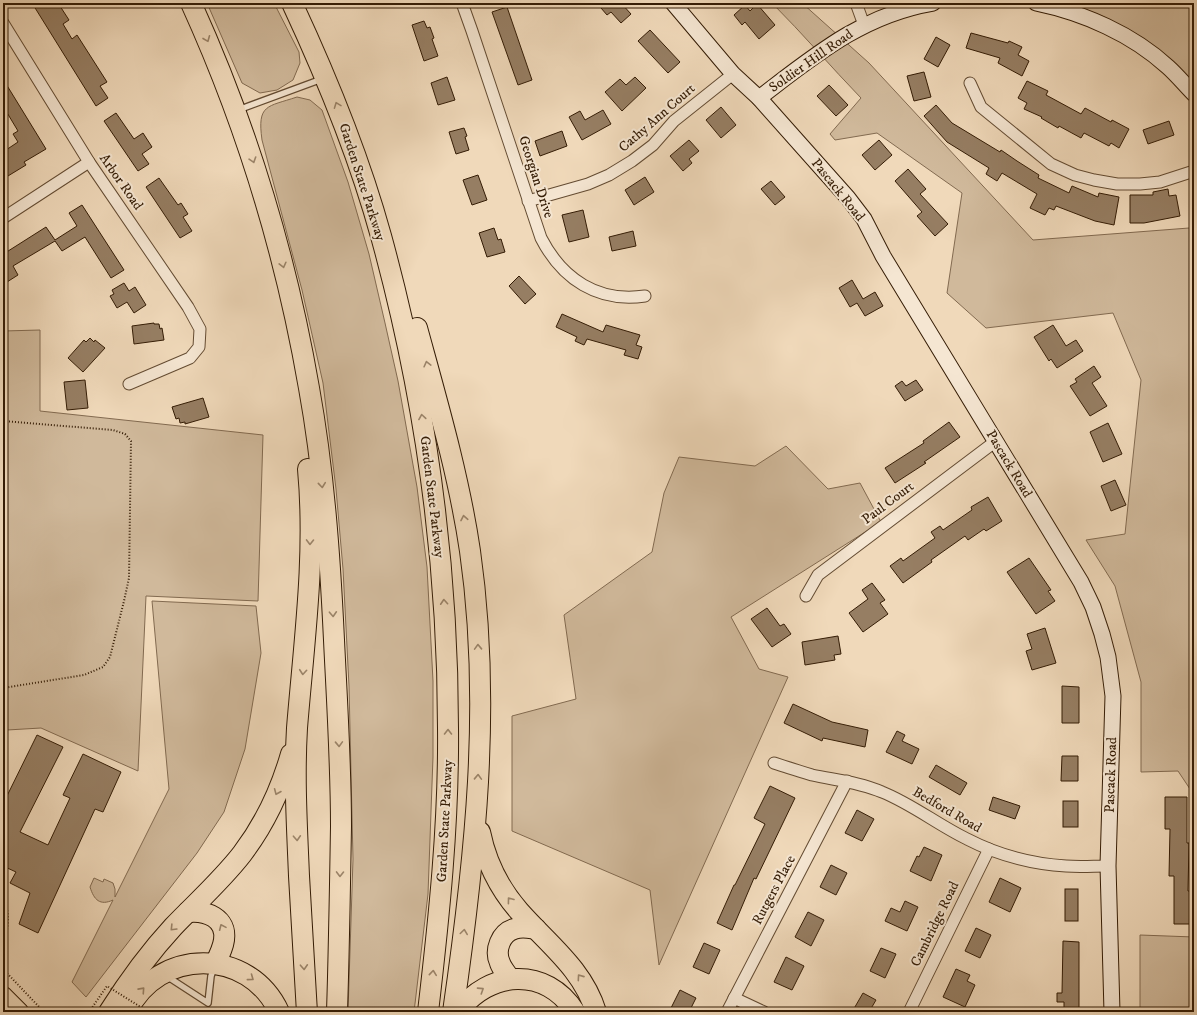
<svg xmlns="http://www.w3.org/2000/svg" width="1197" height="1015" font-family="'IM FELL DW Pica',serif">
<style>
.green{fill:#d0b99b;stroke:#826a50}
.building{fill:#967e63;stroke:#341c05}
.lines{fill:none;stroke-linecap:round;stroke-linejoin:round}
.lane-casing{stroke:#634b32;stroke-width:8}
.street-casing{stroke:#634b32;stroke-width:13}
.secondary-casing{stroke:#341c05;stroke-width:17}
.primary-casing{stroke:#341c05;stroke-width:19}
.highway-casing{stroke:#341c05;stroke-width:22}
.path{stroke:#341c05;stroke-width:2;stroke-dasharray:1 2;stroke-linecap:butt}
.lane{stroke:#f5e6d2;stroke-width:5.5}
.street{stroke:#f5e6d2;stroke-width:11}
.secondary{stroke:#f5e6d2;stroke-width:15}
.primary{stroke:#f0d9ba;stroke-width:17}
.highway{stroke:#f0d9ba;stroke-width:20}
.path-bridge{stroke:#341c05;stroke-width:2;stroke-dasharray:1 2;stroke-linecap:butt}
.oneway{stroke:#9b8469}
.labels{text-anchor:middle;dominant-baseline:central;stroke-width:4;stroke-linejoin:round;paint-order:stroke}
.street-label{font-size:14px;fill:#341c05;stroke:#f5e6d2}
</style>
<rect width="100%" height="100%" fill="#f0d9ba"/>
<filter id="stains"><feTurbulence type="fractalNoise" baseFrequency=".005" numOctaves="4"/><feColorMatrix values="0 0 0 0 .2 0 0 0 0 .09 0 0 0 0 .02 0 0 0 .5 -.17"/></filter>
<radialGradient id="worn" r=".72"><stop offset=".6" stop-color="#630" stop-opacity="0"/><stop offset="1" stop-color="#630" stop-opacity=".3"/></radialGradient>
<g class="green">
<path d="M207 3H274L299 52 300 63 293 80 277 90 260 93 242 83Z"/>
<path d="M772 3H802L869 63 1033 240 1189 228 1194 224V795L1178 771 1141 772V682L1115 586 1086 540 1125 534 1141 380 1113 313 986 328 947 293 962 193 877 133 835 140 830 134 861 98C831 67 803 34 772 3Z"/>
<path d="M1036 3H1194V94L1145 49Z"/>
<path d="M297 97 310 100 322 110 348 182 369 254 385 323 398 381 417 487 427 567 433 681V757L428 894 414 1012H348L353 859 349 686 343 569 336 489 323 383 302 290 262 140C257 104 267 107 297 97Z"/>
<path d="M40 330V411L263 435 258 601 146 596 138 771 41 728 7 730 6 713 3 711V331Z"/>
<path d="M786 446 828 489 860 483 881 522 731 617 759 669 788 677 659 965 650 890 512 831V716L576 699 564 615 652 552 664 493 679 457 755 466Z"/>
<path d="M152 601 256 606 261 653 245 749 224 812 197 853 86 997 72 982 113 900C100 906 94 900 90 887L94 878 103 882 104 879 113 883 115 889V897L169 789Z"/>
<path d="M1140 935 1194 937V1012H1140Z"/>
</g>
<g class="building">
<path d="M32 3H58L69 20 63 24 72 39 77 35 107 82 100 86 108 98 96 106Z"/>
<path d="M604 3H621L631 14 621 23 611 12 607 15 601 8 605 5Z"/>
<path d="M757 4 775 25 759 39 745 22 742 25 734 15 745 5 750 11Z"/>
<path d="M507 7 532 80 518 85 492 12Z"/>
<path d="M424 21 427 28 430 27 434 38 432 39 438 56 424 61 412 25Z"/>
<path d="M650 30 680 62 668 73 638 41Z"/>
<path d="M971 33 1008 43 1009 41 1022 47 1018 55 1029 61 1022 76 998 63 1000 58 966 48Z"/>
<path d="M936 37 950 45 938 67 924 59Z"/>
<path d="M924 72 931 97 914 101 907 76Z"/>
<path d="M447 77 455 100 438 105 431 83Z"/>
<path d="M635 77 646 88 622 111 605 92 620 79 626 85Z"/>
<path d="M3 79 46 149 24 162 26 165 3 179V152L18 142 13 134 18 131 3 106Z"/>
<path d="M1027 81 1048 91 1046 95 1081 114 1085 108 1111 122 1112 120 1129 129 1119 148 1111 143 1109 146 1084 133 1081 138 1059 126 1058 128 1041 118 1042 117 1024 109 1027 103 1018 98Z"/>
<path d="M829 85 848 105 836 116 817 96Z"/>
<path d="M936 105 952 123 1000 152 1001 150 1017 161 1039 175 1038 178 1069 193 1072 186 1098 197 1099 193 1119 197 1114 225 1095 221 1056 206 1054 210 1049 208 1045 215 1030 208 1037 194 1002 173 997 181 986 174 989 168 947 142 924 116Z"/>
<path d="M721 107 736 125 721 138 706 120Z"/>
<path d="M603 110 611 124 582 140 569 117 580 111 585 120Z"/>
<path d="M116 113 134 139 143 133 152 147 142 154 149 164 138 171 104 121Z"/>
<path d="M1169 121 1174 135 1148 144 1143 130Z"/>
<path d="M464 128 467 136 465 137 469 150 456 154 449 132Z"/>
<path d="M562 131 567 146 540 156 535 141Z"/>
<path d="M689 140 699 151 689 159 692 163 683 171 670 156Z"/>
<path d="M879 140 892 155 875 170 862 155Z"/>
<path d="M908 169 926 189 920 194 948 224 935 236 917 216 922 212 895 181Z"/>
<path d="M478 175 487 200 472 205 463 180Z"/>
<path d="M645 177 654 192 634 205 625 190Z"/>
<path d="M159 178 178 205 181 203 188 214 183 217 192 231 180 238 146 187Z"/>
<path d="M771 181 785 197 775 205 761 189Z"/>
<path d="M1168 189 1169 196 1176 195 1180 216 1144 223H1130V195H1153V192Z"/>
<path d="M82 205 124 270 111 278 85 237 62 251 55 241 13 266 18 275 7 282 3 276V249L5 253 46 227 55 240 77 226 69 213Z"/>
<path d="M583 210 589 237 569 242 562 215Z"/>
<path d="M494 228 498 240 501 239 505 252 487 257 479 233Z"/>
<path d="M633 231 636 246 612 251 609 237Z"/>
<path d="M519 276 536 294 525 304 509 286Z"/>
<path d="M852 280 863 299 875 292 883 306 865 316 857 303 850 307 839 288Z"/>
<path d="M124 283 129 291 135 287 146 305 134 313 127 302 117 308 110 296 114 294 112 290Z"/>
<path d="M562 314 603 332 606 325 640 335 636 345 642 347 638 359 624 355 626 350 587 339 584 345 575 341 577 337 556 327Z"/>
<path d="M154 323V324H159L160 329 162 328 164 340 134 344 132 326Z"/>
<path d="M1053 325 1066 346 1076 340 1083 351 1057 368 1051 359 1049 361 1034 337Z"/>
<path d="M90 338 94 342 95 340 105 348 83 372 68 358 84 340 86 342Z"/>
<path d="M1094 366 1101 377 1092 383 1107 406 1090 416 1070 386 1077 382 1075 379Z"/>
<path d="M85 380 88 408 67 410 64 382Z"/>
<path d="M916 380 923 390 905 401 895 386 902 381 906 386Z"/>
<path d="M203 398 209 417 185 424V422L180 423 179 418 176 419 172 407Z"/>
<path d="M949 422 960 437 924 462 926 463 895 483 885 468 924 443 923 441Z"/>
<path d="M1108 423 1122 454 1103 462 1090 432Z"/>
<path d="M1115 480 1126 505 1111 511 1101 486Z"/>
<path d="M988 497 1002 521 986 531 984 529 968 540 965 536 931 560 932 562 903 583 890 566 901 558 903 561 935 538 931 532 940 526 943 530 972 510 971 507Z"/>
<path d="M1029 558 1051 590 1048 591 1055 601 1036 614 1007 572Z"/>
<path d="M872 583 885 600 880 603 888 614 863 632 849 613 868 599 862 590Z"/>
<path d="M767 608 780 626 784 624 791 634 772 647 751 619Z"/>
<path d="M1045 628 1056 663 1032 670 1026 651 1032 649 1027 634Z"/>
<path d="M838 636 841 654 834 655 835 660 805 665 802 642Z"/>
<path d="M1062 686 1079 687V723H1062Z"/>
<path d="M793 704 832 722 868 730 865 747 823 738 822 741 784 723Z"/>
<path d="M897 731 905 735 902 741 919 749 912 764 886 752Z"/>
<path d="M37 735 63 747 20 832 48 845 70 798 63 795 83 754 121 772 103 812 95 809 38 933 19 924 30 893 10 883 16 872 3 866V804Z"/>
<path d="M1062 756H1078V781H1061Z"/>
<path d="M936 765 967 783 960 795 929 777Z"/>
<path d="M770 786 795 798 756 879 754 878 732 930 717 923 734 885H735L765 824 754 818Z"/>
<path d="M993 797 1020 806 1015 819 989 810Z"/>
<path d="M1165 797H1187V843H1189L1188 891H1194V924H1174V876H1169L1170 829H1165Z"/>
<rect x="1063" y="801" width="15" height="26"/>
<path d="M857 810 874 819 862 841 845 833Z"/>
<path d="M924 847 942 855 931 881 910 871 917 856 919 857Z"/>
<path d="M831 865 847 873 836 895 820 887Z"/>
<path d="M1000 878 1021 888 1010 912 989 902Z"/>
<rect x="1065" y="889" width="13" height="32"/>
<path d="M905 901 918 907 907 931 885 921 891 908 900 912Z"/>
<path d="M808 912 824 920 811 946 795 937Z"/>
<path d="M976 928 991 935 980 958 965 951Z"/>
<path d="M1063 941 1079 942V1012H1064V1002H1057V993H1062Z"/>
<path d="M704 943 720 950 709 974 693 967Z"/>
<path d="M881 948 896 954 885 978 870 971Z"/>
<path d="M786 957 804 966 792 990 774 982Z"/>
<path d="M956 969 970 975 967 981 975 985 965 1007 943 997Z"/>
<path d="M680 990 696 998 689 1012H669Z"/>
<path d="M863 993 876 1000 869 1012H852Z"/>
</g>
<g class="lines">
<g class="lane-casing">
<g id="lane">
<path d="M238 110 322 79"/>
<path d="M168 977 208 1003 211 976 214 968"/>
</g>
</g>
<g class="street-casing">
<g id="street">
<path d="M462 3 472 31 541 238C562 279 598 303 645 296"/>
<path d="M856 3 864 25"/>
<path d="M3 23 89 162 188 307 200 329 199 347 190 358 129 384"/>
<path d="M970 83 981 107 1051 164 1075 175 1094 180 1117 184H1140L1160 182 1194 171"/>
<path d="M528 201 588 184 609 175 632 161 653 145 674 121 733 74"/>
<path d="M3 218 89 162"/>
<path d="M806 596 818 575 996 441"/>
<path d="M774 763C786 767 799 771 812 775 835 780 859 782 882 792 912 804 938 825 967 839 998 855 1031 864 1066 866 1080 867 1094 866 1108 866"/>
<path d="M734 998 764 1012"/>
<path d="M727 1012 847 781"/>
<path d="M909 1012 989 849"/>
</g>
</g>
<g class="secondary-casing">
<g id="secondary">
<path d="M673 3 733 74 759 98 848 198 864 219 883 256 1081 582 1093 607 1102 634 1108 657 1113 696 1108 866 1112 1012"/>
<path d="M1036 3C1084 13 1132 34 1168 67 1177 75 1185 85 1194 94"/>
<path d="M759 98C814 56 862 15 933 3"/>
</g>
</g>
<g class="primary-casing">
<path id="primary" d="M3 995 20 1012"/>
</g>
<g class="highway-casing">
<g id="highway">
<path d="M191 3C247 126 286 255 309 388 324 471 330 556 334 640 337 702 341 764 341 826 340 888 339 950 337 1012"/>
<path d="M292 3C327 78 359 156 381 236 425 396 448 561 448 728 449 823 439 918 428 1012"/>
<path d="M417 328C437 401 459 476 470 551 492 704 475 860 453 1012"/>
<path d="M480 832C486 862 499 888 519 911 548 944 583 969 596 1012"/>
<path d="M188 912C206 910 227 918 224 940 223 948 219 956 215 964"/>
<path d="M510 979C507 974 502 969 500 963 494 950 501 933 514 929 522 926 529 928 536 929"/>
<path d="M109 1012C128 982 149 953 173 927 196 903 221 881 242 854 264 825 281 789 291 754"/>
<path d="M127 1012C158 947 249 947 279 1012"/>
<path d="M307 1012C304 967 302 922 299 876 297 827 294 778 297 728 304 642 316 556 308 469"/>
<path d="M458 1012C489 970 546 966 575 1012"/>
</g>
</g>
<g class="path">
<path d="M3 421 113 430 125 434 131 441 129 578 124 601 110 657 103 667 84 675 3 688"/>
<path d="M3 896C10 911 9 929 3 944"/>
<path d="M3 969 44 1012"/>
</g>
<use href="#lane" class="lane"/>
<use href="#street" class="street"/>
<use href="#secondary" class="secondary"/>
<use href="#primary" class="primary"/>
<use href="#highway" class="highway"/>
<path class="path-bridge" d="M89 1012 107 986 139 1006 138 1012"/>
</g>
<defs><path id="oneway-chevron" d="M-2-3.5L2.5 0L-2 3.5" fill="none" stroke-width="1.6" stroke-linecap="round" stroke-linejoin="round"/></defs>
<g class="oneway">
<use href="#oneway-chevron" transform="translate(207 39) rotate(68)"/>
<use href="#oneway-chevron" transform="translate(337 105) rotate(-111)"/>
<use href="#oneway-chevron" transform="translate(253 160) rotate(72)"/>
<use href="#oneway-chevron" transform="translate(283 265) rotate(76)"/>
<use href="#oneway-chevron" transform="translate(427 364) rotate(-104)"/>
<use href="#oneway-chevron" transform="translate(422 417) rotate(-99)"/>
<use href="#oneway-chevron" transform="translate(322 485) rotate(84)"/>
<use href="#oneway-chevron" transform="translate(464 518) rotate(-101)"/>
<use href="#oneway-chevron" transform="translate(310 542) rotate(91)"/>
<use href="#oneway-chevron" transform="translate(444 602) rotate(-94)"/>
<use href="#oneway-chevron" transform="translate(333 614) rotate(87)"/>
<use href="#oneway-chevron" transform="translate(478 647) rotate(-92)"/>
<use href="#oneway-chevron" transform="translate(303 672) rotate(95)"/>
<use href="#oneway-chevron" transform="translate(448 732) rotate(-90)"/>
<use href="#oneway-chevron" transform="translate(339 744) rotate(88)"/>
<use href="#oneway-chevron" transform="translate(478 777) rotate(-88)"/>
<use href="#oneway-chevron" transform="translate(277 792) rotate(113)"/>
<use href="#oneway-chevron" transform="translate(297 838) rotate(87)"/>
<use href="#oneway-chevron" transform="translate(340 874) rotate(91)"/>
<use href="#oneway-chevron" transform="translate(510 900) rotate(-127)"/>
<use href="#oneway-chevron" transform="translate(222 927) rotate(-114)"/>
<use href="#oneway-chevron" transform="translate(173 928) rotate(134)"/>
<use href="#oneway-chevron" transform="translate(464 932) rotate(-82)"/>
<use href="#oneway-chevron" transform="translate(304 967) rotate(87)"/>
<use href="#oneway-chevron" transform="translate(433 973) rotate(-84)"/>
<use href="#oneway-chevron" transform="translate(580 977) rotate(-125)"/>
<use href="#oneway-chevron" transform="translate(251 978) rotate(36)"/>
<use href="#oneway-chevron" transform="translate(142 990) rotate(-48)"/>
<use href="#oneway-chevron" transform="translate(481 990) rotate(-33)"/>
</g>
<g class="labels">
<g class="street-label">
<text transform="translate(811 61) rotate(-35)">Soldier Hill Road</text>
<text transform="translate(657 118) rotate(-41)">Cathy Ann Court</text>
<text transform="translate(536 177) rotate(72)">Georgian Drive</text>
<text transform="translate(121 182) rotate(55)">Arbor Road</text>
<text transform="translate(362 182) rotate(72)">Garden State Parkway</text>
<text transform="translate(838 190) rotate(51)">Pascack Road</text>
<text transform="translate(1009 464) rotate(59)">Pascack Road</text>
<text transform="translate(432 497) rotate(83)">Garden State Parkway</text>
<text transform="translate(888 503) rotate(-37)">Paul Court</text>
<text transform="translate(1111 775) rotate(-88)">Pascack Road</text>
<text transform="translate(947 810) rotate(30)">Bedford Road</text>
<text transform="translate(445 821) rotate(-87)">Garden State Parkway</text>
<text transform="translate(774 890) rotate(-62)">Rutgers Place</text>
<text transform="translate(935 924) rotate(-64)">Cambridge Road</text>
</g>
</g>
<rect width="1197" height="1015" fill="none" stroke="#f0d9ba" stroke-width="16"/>
<rect x="4" y="4" width="1189" height="1007" fill="none" stroke="#341c05" stroke-width="2"/>
<rect x="8" y="8" width="1181" height="999" fill="none" stroke="#341c05"/>
<rect width="100%" height="100%" filter="url(#stains)"/>
<rect width="100%" height="100%" fill="url(#worn)"/>
</svg>
